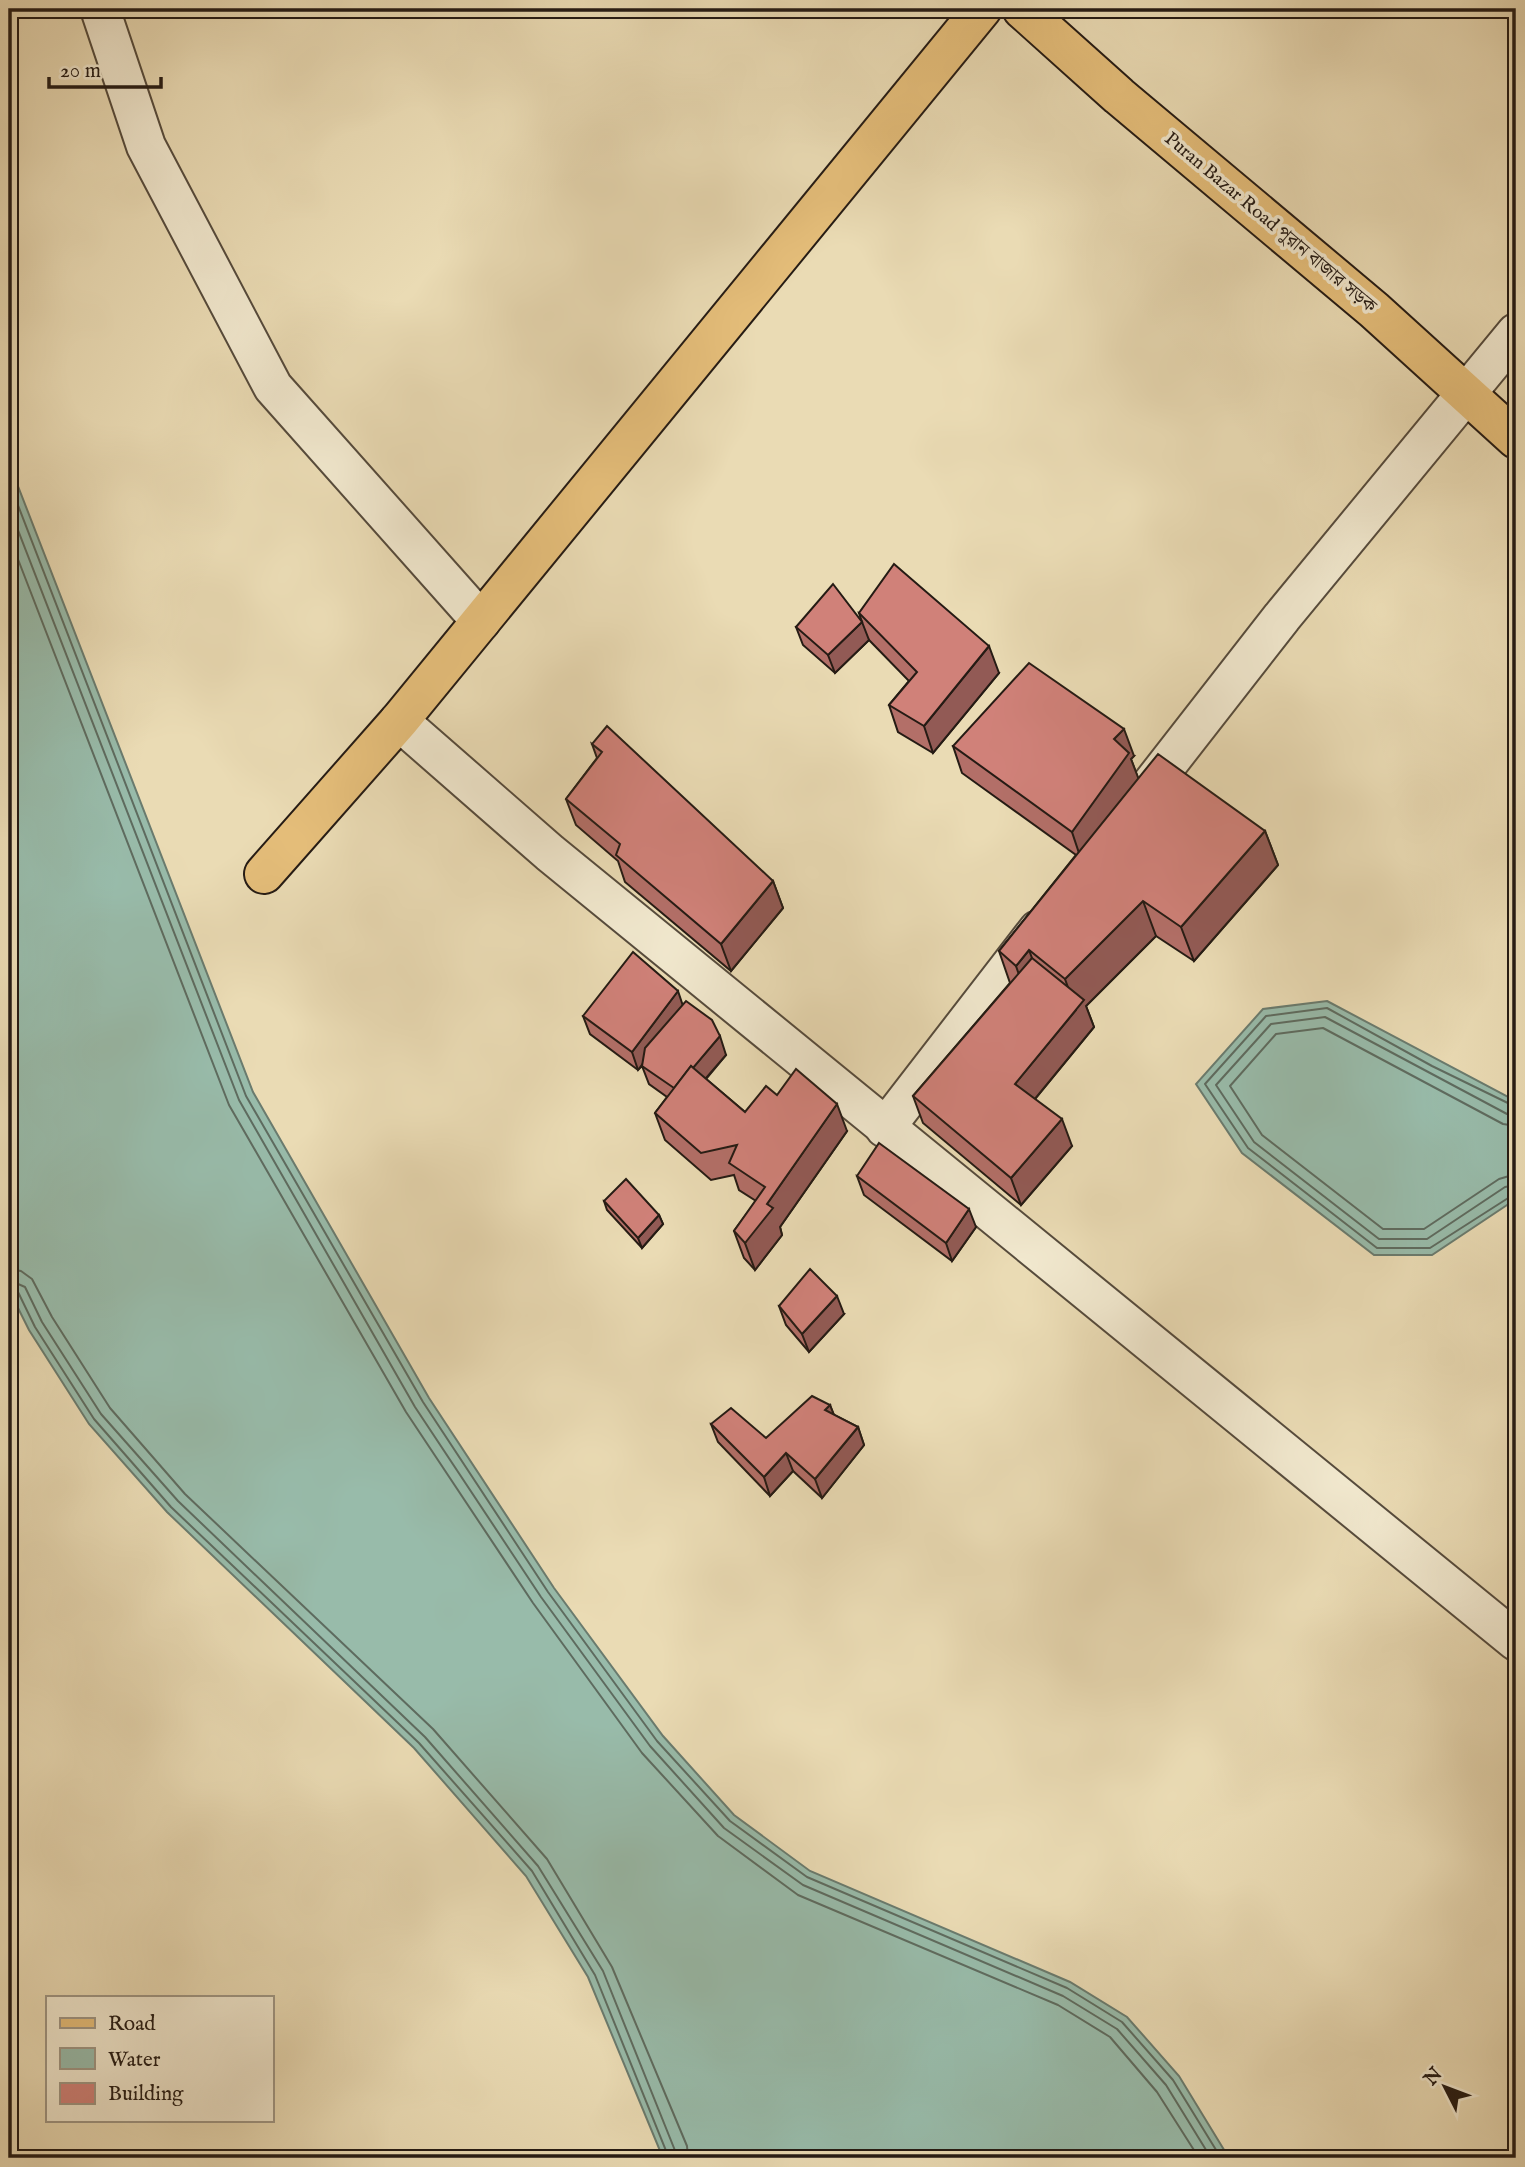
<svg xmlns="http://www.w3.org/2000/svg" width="1525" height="2167" font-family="'IM FELL English','Noto Serif Bengali',serif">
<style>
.water{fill:#98bbaa;stroke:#6a7b6e;stroke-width:2}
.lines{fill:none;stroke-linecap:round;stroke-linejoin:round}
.shore{stroke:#5e6b5f;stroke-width:2}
.minor-casing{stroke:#564b3c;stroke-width:42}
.major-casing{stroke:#251b14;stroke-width:42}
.minor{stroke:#f1e8ce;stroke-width:38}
.major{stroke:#e5be7a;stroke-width:38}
.wall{fill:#b36f68;stroke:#251b14;stroke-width:2}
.shaded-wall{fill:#925a55;stroke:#251b14;stroke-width:2}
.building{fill:#d08179;stroke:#251b14;stroke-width:2}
.labels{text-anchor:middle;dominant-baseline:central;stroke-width:7;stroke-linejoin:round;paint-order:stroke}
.street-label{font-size:19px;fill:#251b14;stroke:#f1e8ce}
</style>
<rect width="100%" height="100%" fill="#eadbb4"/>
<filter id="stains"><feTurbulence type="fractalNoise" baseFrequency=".00286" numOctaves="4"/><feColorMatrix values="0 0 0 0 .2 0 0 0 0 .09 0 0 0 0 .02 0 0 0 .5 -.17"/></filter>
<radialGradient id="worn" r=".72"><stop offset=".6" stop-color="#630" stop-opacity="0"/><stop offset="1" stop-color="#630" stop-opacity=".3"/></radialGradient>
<g class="water">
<path d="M9 463 253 1092 429 1398 554 1588 663 1736 734 1815 810 1871 1070 1982 1127 2017 1179 2076 1229 2158H663L588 1977 526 1876 414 1748 167 1512 89 1424 29 1330 9 1290Z"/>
<path d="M1327 1001 1516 1101V1199L1432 1255H1374L1242 1153 1196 1084 1263 1009Z"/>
</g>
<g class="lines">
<g class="shore">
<path d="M9 482 246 1096 423 1402 548 1592 657 1741 730 1821 807 1877 1067 1988 1122 2022 1173 2080 1221 2158"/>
<path d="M9 507 239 1100 415 1407 541 1597 650 1746 724 1828 803 1885 1063 1996 1117 2029 1166 2085 1211 2158"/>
<path d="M9 536 229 1105 406 1412 533 1603 642 1753 718 1836 798 1895 1058 2005 1110 2037 1157 2092 1199 2158"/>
<path d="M1516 1107 1432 1066 1327 1008 1266 1016 1205 1084 1248 1148 1377 1248H1430L1516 1193"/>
<path d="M1516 1115 1507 1114 1325 1017 1271 1024 1216 1085 1254 1142 1379 1239H1427L1505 1187 1516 1185"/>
<path d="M1516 1126 1503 1124 1323 1028 1276 1034 1230 1086 1262 1135 1383 1229H1424L1499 1179 1516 1174"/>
<path d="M9 1269 21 1271 32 1279 52 1317 110 1408 185 1494 433 1729 547 1859 612 1967 687 2146 688 2158"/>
<path d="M9 1280 25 1287 42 1322 101 1414 178 1501 425 1737 538 1866 603 1971 678 2158"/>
<path d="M9 1289 18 1292 35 1327 94 1419 171 1507 419 1743 532 1871 595 1975 669 2158"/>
</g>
<g class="minor-casing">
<g id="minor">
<path d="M100 9 146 146 273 387 481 621"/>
<path d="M399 721 550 853 1516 1641"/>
<path d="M1137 803 1282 617 1516 333"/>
<path d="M885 1128 1038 930"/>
</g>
</g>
<g class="major-casing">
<g id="major">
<path d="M1022 9 1119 96 1374 310 1516 439"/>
<path d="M264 874 399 721 982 9"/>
</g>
</g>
<use href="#minor" class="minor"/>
<use href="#major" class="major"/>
</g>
<g class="wall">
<path d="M859 613 999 673 933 753 898 732 889 705 909 681 869 640 835 673 803 645 796 627 862 622Z"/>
<path d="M592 744 773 881 783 908 731 971 625 882 618 861 576 825 566 799 597 758Z"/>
<path d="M953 746 1134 756 1131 759 1138 778 1265 831 1278 865 1194 961 1156 936 1086 1006 1094 1027 1035 1099 1072 1146 1021 1205 923 1123 913 1096 1010 983 999 951 1076 855 962 773Z"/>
<path d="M683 1005 726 1055 706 1079 745 1112 777 1095 847 1131 780 1227 782 1235 755 1270 744 1258 734 1231 756 1201 739 1190 734 1175 711 1180 665 1140 655 1113 667 1097 649 1084 642 1066 638 1070 590 1034 583 1016Z"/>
<path d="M857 1176 976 1227 952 1261 864 1195Z"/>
<path d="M604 1201 659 1215 663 1224 642 1248 607 1210Z"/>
<path d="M779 1306 844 1314 809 1352 786 1325Z"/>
<path d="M830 1405 834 1415 858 1427 864 1445 822 1498 793 1471 770 1496 718 1442 711 1424 766 1438Z"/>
</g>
<g class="shaded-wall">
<path d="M862 622 869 640 835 673 828 655Z"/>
<path d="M989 646 999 673 933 753 924 726Z"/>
<path d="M1124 729 1134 756 1131 759 1139 780 1081 859 1072 832 1114 739Z"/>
<path d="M1265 831 1278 865 1194 961 1181 927Z"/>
<path d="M773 881 783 908 731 971 721 944Z"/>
<path d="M1143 901 1156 936 1086 1006 1094 1027 1025 1111 1015 1084 1076 1010 1065 979Z"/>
<path d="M1029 950 1042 985 1028 1001 1016 966Z"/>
<path d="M678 991 684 1009 638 1070 632 1052Z"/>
<path d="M720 1036 726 1055 681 1107 674 1089Z"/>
<path d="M837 1104 847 1131 780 1227 782 1235 755 1270 745 1243 767 1204Z"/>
<path d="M1062 1119 1072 1146 1021 1205 1011 1178Z"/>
<path d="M969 1209 976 1227 952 1261 946 1243Z"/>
<path d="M659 1215 663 1224 642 1248 638 1238Z"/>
<path d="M837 1296 844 1314 809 1352 802 1334Z"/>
<path d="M830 1405 837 1423 825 1410Z"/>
<path d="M858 1427 864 1445 822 1498 815 1479Z"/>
<path d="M786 1453 793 1471 770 1496 764 1477Z"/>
</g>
<g class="building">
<path d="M894 564 989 646 924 726 889 705 917 672 859 613Z"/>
<path d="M833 584 862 622 828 655 796 627Z"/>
<path d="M1029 663 1124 729 1114 739 1129 753 1072 832 953 746Z"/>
<path d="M607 726 773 881 721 944 616 855 620 844 566 799 602 752 592 744Z"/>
<path d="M1158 754 1265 831 1181 927 1143 901 1065 979 1029 950 1016 966 999 951Z"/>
<path d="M633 952 678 991 632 1052 583 1016Z"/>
<path d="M1032 958 1084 1000 1015 1084 1062 1119 1011 1178 913 1096Z"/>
<path d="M686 1001 712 1020 720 1036 693 1068 691 1066 674 1088 642 1066 645 1048Z"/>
<path d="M691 1066 745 1112 766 1086 777 1095 796 1069 837 1104 767 1204 773 1208 745 1243 734 1231 765 1187 729 1163 737 1145 701 1153 655 1113Z"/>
<path d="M879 1143 969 1209 946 1243 857 1176Z"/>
<path d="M626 1179 659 1215 638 1238 604 1201Z"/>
<path d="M810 1269 837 1296 802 1334 779 1306Z"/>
<path d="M812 1396 830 1405 825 1410 858 1427 815 1479 786 1453 764 1477 711 1424 731 1408 766 1438Z"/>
</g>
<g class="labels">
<g class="street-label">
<text transform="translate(1270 223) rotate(40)">Puran Bazar Road পুরান বাজার সড়ক</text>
</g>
</g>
<rect width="1525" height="2167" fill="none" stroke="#eadbb4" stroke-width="35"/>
<rect x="10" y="10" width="1504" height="2146" fill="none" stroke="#251b14" stroke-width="3.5"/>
<rect x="18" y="18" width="1490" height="2132" fill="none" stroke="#251b14" stroke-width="2"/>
<rect x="46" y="1996" width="228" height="126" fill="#f1e8ce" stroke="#9f9684" stroke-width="2"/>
<rect x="60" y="2018" width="35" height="10" fill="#e5be7a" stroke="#9f9684" stroke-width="2"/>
<text x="108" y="2030" font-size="21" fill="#251b14">Road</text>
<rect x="60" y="2048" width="35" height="21" fill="#98bbaa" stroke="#9f9684" stroke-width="2"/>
<text x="108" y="2066" font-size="21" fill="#251b14">Water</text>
<rect x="60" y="2083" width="35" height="21" fill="#d08179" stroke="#9f9684" stroke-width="2"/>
<text x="108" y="2100" font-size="21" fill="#251b14">Building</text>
<g transform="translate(1445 2087) rotate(312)" stroke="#f1e8ce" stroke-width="5" paint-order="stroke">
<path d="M0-5L12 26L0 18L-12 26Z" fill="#251b14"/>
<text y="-10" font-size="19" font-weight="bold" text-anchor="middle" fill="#251b14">N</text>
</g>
<path d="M49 77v10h112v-10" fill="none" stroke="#251b14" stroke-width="3.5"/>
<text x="60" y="77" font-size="21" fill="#251b14" stroke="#f1e8ce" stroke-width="5" paint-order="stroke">20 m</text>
<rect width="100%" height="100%" filter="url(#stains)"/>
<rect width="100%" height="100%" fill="url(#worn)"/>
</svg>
